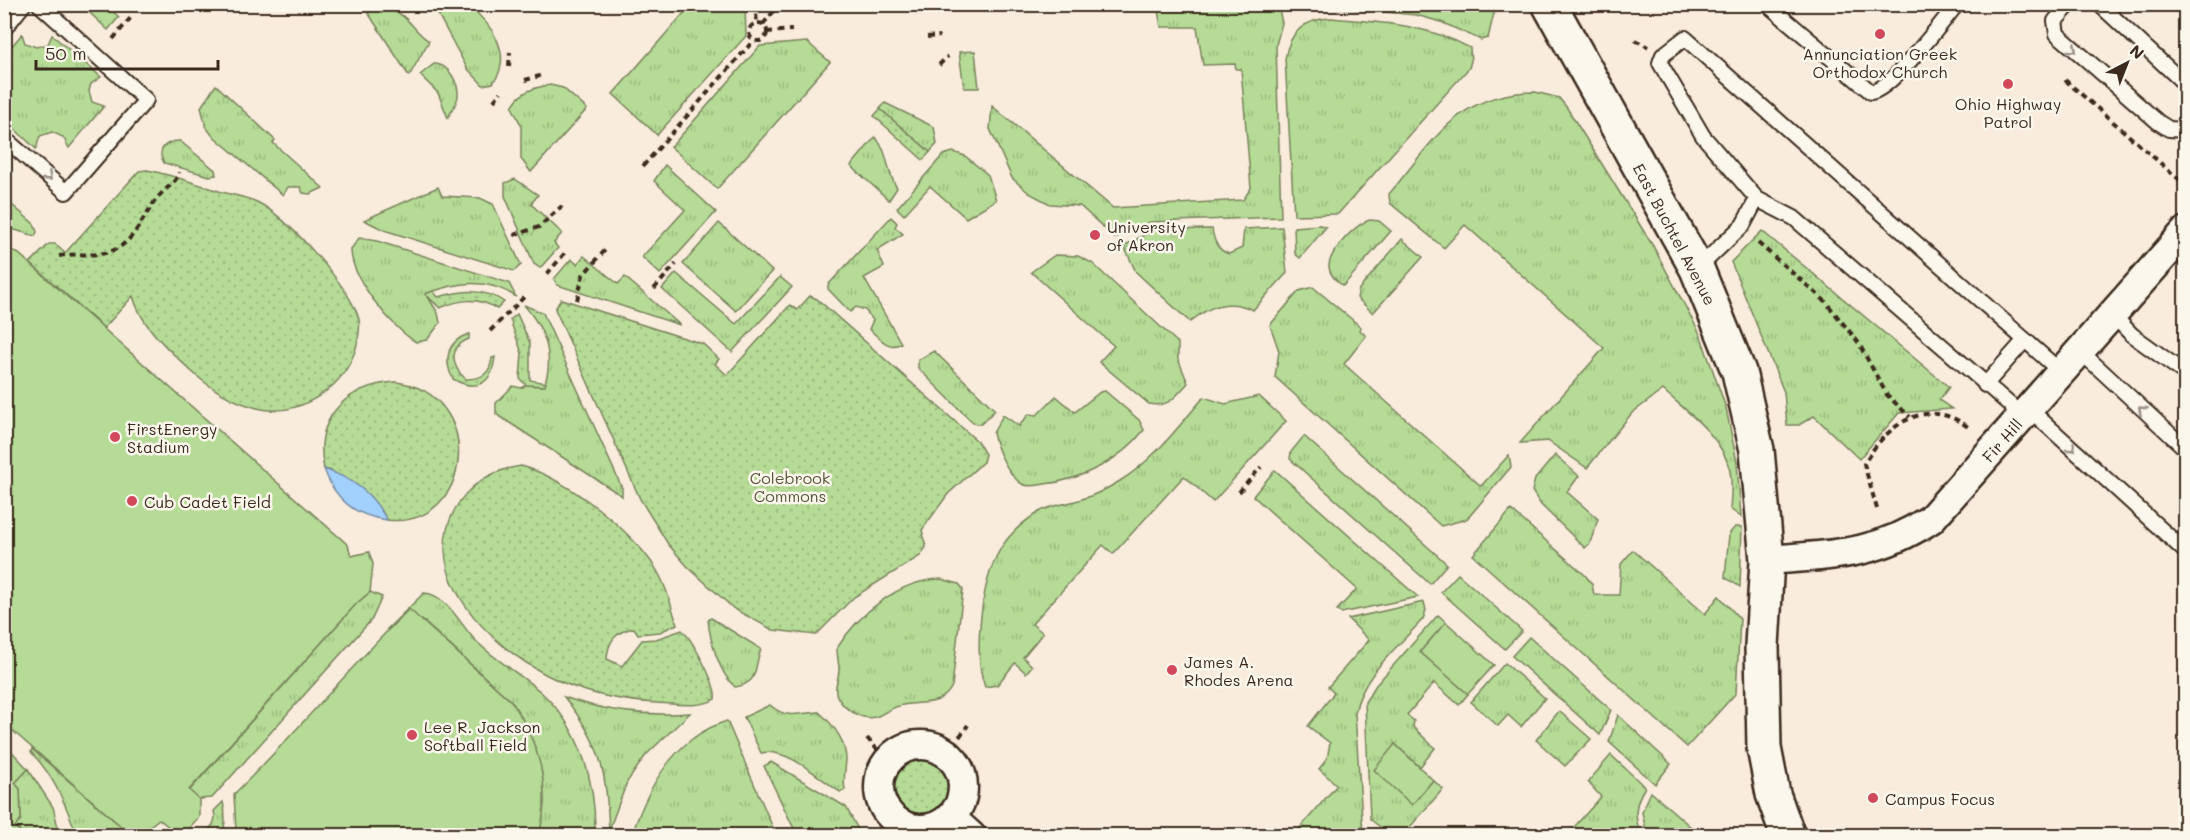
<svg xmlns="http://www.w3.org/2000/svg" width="2190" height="840" font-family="Mali,sans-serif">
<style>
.grass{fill:url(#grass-tufts);stroke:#78825a;stroke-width:1.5}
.park{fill:url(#park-dots);stroke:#78825a;stroke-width:1.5}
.pitch{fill:#b5db96;stroke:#78825a;stroke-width:1.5}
.water{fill:#a2d1fe;stroke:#798ea4;stroke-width:1.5}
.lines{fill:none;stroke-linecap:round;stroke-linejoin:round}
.lane-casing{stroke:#3b2a1e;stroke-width:18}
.street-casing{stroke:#3b2a1e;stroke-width:33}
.secondary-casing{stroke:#3b2a1e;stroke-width:38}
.path{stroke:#3b2a1e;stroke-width:4;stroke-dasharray:6 4.5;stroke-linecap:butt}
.lane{stroke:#fbf7ec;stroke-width:14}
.street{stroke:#fbf7ec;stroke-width:28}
.secondary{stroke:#fbf7ec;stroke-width:33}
.oneway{stroke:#9b9085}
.poi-dot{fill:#d1495b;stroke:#fbf7ec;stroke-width:2}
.labels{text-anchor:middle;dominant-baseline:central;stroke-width:5;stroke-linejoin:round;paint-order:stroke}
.poi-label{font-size:16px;fill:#3b2a1e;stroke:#fbf7ec;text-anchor:start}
.street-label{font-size:16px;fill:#3b2a1e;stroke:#fbf7ec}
.park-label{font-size:16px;fill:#5a563c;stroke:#fbf7ec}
</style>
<defs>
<pattern id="grass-tufts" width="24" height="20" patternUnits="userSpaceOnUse" patternTransform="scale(1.5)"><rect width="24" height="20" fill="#b5db96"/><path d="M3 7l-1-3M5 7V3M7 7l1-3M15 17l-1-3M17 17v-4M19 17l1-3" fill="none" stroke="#9dbc81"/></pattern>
<pattern id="park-dots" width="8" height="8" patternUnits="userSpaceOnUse" patternTransform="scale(1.5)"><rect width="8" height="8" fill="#b5db96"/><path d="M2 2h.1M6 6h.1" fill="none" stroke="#9dbc81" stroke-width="1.8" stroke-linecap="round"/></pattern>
</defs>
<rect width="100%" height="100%" fill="#f9ecdd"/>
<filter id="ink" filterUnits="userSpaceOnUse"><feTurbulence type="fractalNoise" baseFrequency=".0167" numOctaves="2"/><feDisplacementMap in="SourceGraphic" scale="12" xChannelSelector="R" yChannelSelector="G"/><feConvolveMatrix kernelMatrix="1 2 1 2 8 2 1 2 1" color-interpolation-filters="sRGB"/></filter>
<g filter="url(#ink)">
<g class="grass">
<path d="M94 5H106L119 17 108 30 90 13Z"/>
<path d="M363 5C369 4 395 11 400 14 411 21 417 34 429 41L409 76Z"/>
<path d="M433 5H468C490 23 515 54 493 83L483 85 467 68Z"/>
<path d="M691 5H745L746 36 657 135 613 94Z"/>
<path d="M1278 5 1282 23 1276 45 1281 217 1150 222 1115 238 1080 206 1050 204 1029 193 1012 178 990 129 992 106 1113 208 1243 200 1251 188 1241 69H1236L1235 64 1203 65 1197 27H1161L1157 5Z"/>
<path d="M1310 5 1496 4V5L1488 38 1481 40 1441 22 1416 15Z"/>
<path d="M1331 18C1379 22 1426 24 1470 48L1471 61 1469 68 1338 214 1294 215 1285 59C1289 32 1304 19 1331 18Z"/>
<path d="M22 34 25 43 36 47 48 44 52 35 101 77 91 84 89 91 92 102 104 106 69 148 63 137 52 132 40 136 36 149 5 120V54Z"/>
<path d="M807 42 830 62 717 189 671 147 760 46Z"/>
<path d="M975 51 979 88H964L959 52Z"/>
<path d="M434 64C448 63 459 83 458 96 457 104 451 111 448 118L438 93 420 75Z"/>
<path d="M216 85 275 140 273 143 323 188 310 194 303 193 300 187H288L283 195 212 135 206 127 201 107Z"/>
<path d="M550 85 563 88 587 109 531 172 521 159V125L512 107C519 92 534 87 550 85Z"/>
<path d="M1535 92 1559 98 1567 108 1653 246 1700 334 1726 408 1737 462 1741 517 1730 509C1731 496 1733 480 1729 467 1720 435 1686 411 1663 390L1632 413 1587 468 1548 441 1520 443 1604 348 1465 225 1444 248 1390 203 1389 194C1434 141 1458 92 1535 92Z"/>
<path d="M885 103 934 127 937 144 930 152 880 109Z"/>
<path d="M875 137C889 151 886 172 897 188L889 200 851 166Z"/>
<path d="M180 141 215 170 216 175 209 176 164 163 161 156C160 145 170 141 180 141Z"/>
<path d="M953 152 965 156 988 175 996 200 966 218 930 186 904 215 897 208 943 155Z"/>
<path d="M665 165 716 212 660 274 642 257 685 210 654 181Z"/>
<path d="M515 179 538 195 531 204 562 233 554 243 558 248 540 268 534 264 505 196V183Z"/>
<path d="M438 187 442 196 480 198 493 204 521 265 514 271 384 230 364 220Z"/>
<path d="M4 198 34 224 37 232 35 236 5 227Z"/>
<path d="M891 217 897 223 895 227 903 234 877 250 884 267 864 278 901 343C888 351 880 338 869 329L873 320 865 310 856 307 850 312 828 289V285Z"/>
<path d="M1370 220 1379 221 1391 231 1343 286C1337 281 1330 276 1329 267 1328 252 1357 223 1370 220Z"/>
<path d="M719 223 772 271 736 311 683 264Z"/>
<path d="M1320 225 1326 227 1300 258 1295 254 1294 227Z"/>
<path d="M1282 227 1287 273 1253 310C1229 298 1209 306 1190 322L1136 272 1124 246 1153 230 1212 229C1214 241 1217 250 1229 254L1242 248 1244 229Z"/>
<path d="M1762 231 1949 387 1939 400 1952 409 1899 413 1859 459 1814 416 1799 425H1787L1784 392 1731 262Z"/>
<path d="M359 238 377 241 509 283 516 297C487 277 457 282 426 294L438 313 440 323 427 340 416 342C392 328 350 277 351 249Z"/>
<path d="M1402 239 1423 257 1373 313 1357 298 1359 289Z"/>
<path d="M1055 255 1078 256 1092 263 1178 343V359L1188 383C1176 396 1169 408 1149 404L1099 362 1114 346 1031 272Z"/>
<path d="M584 256 618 284 625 277 680 325 557 285 554 279 571 259 577 264Z"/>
<path d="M676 273 736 324 780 277 792 287 732 352 662 289Z"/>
<path d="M1313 287 1361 327 1360 330 1366 336 1344 364 1481 486 1509 455 1511 467 1467 519 1441 526 1275 377 1279 351 1270 325 1299 291Z"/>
<path d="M524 305 543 313 622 488V496L496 414V403L513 386 521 388 526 385 544 386C555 356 544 328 524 305Z"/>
<path d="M934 351 995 410 981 424H976L968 418 918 368V360Z"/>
<path d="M1105 391 1139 420 1144 430C1121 460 1081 480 1045 484 1038 485 1029 488 1022 484 1008 476 996 447 993 433L1003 415 1019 426 1029 414 1037 415 1056 396 1075 412 1100 392Z"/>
<path d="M1259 396 1286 421 1213 502 1184 476 1113 554 1103 545 1032 624 1043 633 1023 657 1032 666 1026 673 1015 663 997 685 985 687C973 655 981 589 996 557 1005 538 1021 523 1039 512 1051 505 1066 504 1079 500 1093 496 1107 489 1120 481 1154 460 1178 427 1204 397L1225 404Z"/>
<path d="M1304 436 1447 564 1430 584 1290 459 1291 452Z"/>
<path d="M1555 455 1579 476 1567 492 1598 519 1590 543 1585 548 1541 505 1532 491 1535 479Z"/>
<path d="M1275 470 1418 597 1341 613 1337 610 1357 589 1253 496Z"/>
<path d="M1511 510 1585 575 1592 584 1594 595H1619L1621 564 1633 550 1705 614 1719 596 1740 619 1736 693 1687 747 1473 555Z"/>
<path d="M1735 527H1742L1740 587 1725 577 1729 534Z"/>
<path d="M1458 574 1522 631 1505 649 1441 592Z"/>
<path d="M941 579 959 584 963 589 952 686C941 709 920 700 899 706 891 708 885 713 878 716 864 722 845 710 838 698 832 688 840 678 839 667 838 660 837 654 837 648 859 614 898 580 941 579Z"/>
<path d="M370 592 382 597 372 619 212 798 199 799 189 791 357 603Z"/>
<path d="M424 593C447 594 461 626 476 641 496 661 521 674 542 693 581 729 596 783 595 835H539L544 802 512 702 422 620 387 629Z"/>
<path d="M1424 602 1426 610 1423 619C1398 647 1362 675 1355 713L1363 835H1294L1337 785 1319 769 1327 759 1330 743 1308 726 1334 693 1328 687 1369 640 1348 619Z"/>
<path d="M1438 615 1446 622 1420 652 1468 694 1459 705 1434 683 1407 715 1414 721 1413 727 1435 748 1420 767 1395 744 1412 805 1433 780 1443 789 1403 835H1390L1370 819 1365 702 1376 685Z"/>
<path d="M711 618 761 649C753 669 760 683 735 687 719 673 710 640 708 620Z"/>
<path d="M1529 637 1611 710 1600 735 1512 656Z"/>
<path d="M1505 663 1545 698 1521 727 1508 715 1498 726 1471 702Z"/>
<path d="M564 697C606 712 645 716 690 713L646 755 627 782 609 830C606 771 602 744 564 697Z"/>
<path d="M770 705C787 720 800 713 819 712 833 724 846 741 846 761 845 771 843 780 845 790L840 792C819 778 787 747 761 753L744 717Z"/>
<path d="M1559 711 1591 739 1565 766 1536 740Z"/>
<path d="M1618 715 1671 764 1655 784 1609 742Z"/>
<path d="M727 721 776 835H632C647 788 675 737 727 721Z"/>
<path d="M32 749 123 828 126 835H77C66 805 54 776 31 752Z"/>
<path d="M1611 755 1645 787C1634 804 1634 817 1641 835H1567L1601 797 1588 782Z"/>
<path d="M771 762 846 807 861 835H797L764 766Z"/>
<path d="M28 769 53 807 60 835H24L15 827 21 819 20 789 15 783Z"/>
<path d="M1651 792 1700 835H1647L1642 812Z"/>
<path d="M223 802C225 810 228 831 218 836 214 837 206 835 202 835 211 829 217 823 214 811Z"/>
</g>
<g class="park">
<path d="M880 109 930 152 923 160 874 116Z"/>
<path d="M147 170C173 175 197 184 222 192 233 195 246 197 257 202 287 217 347 284 358 316 362 325 357 348 353 356 339 391 296 418 257 408 233 402 208 387 190 370 168 349 141 326 133 296L104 328 30 263 49 244H55L65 253 139 171Z"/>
<path d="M433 291 438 297C462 291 483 287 504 302L497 309C478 297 460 299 440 308L425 294Z"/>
<path d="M810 296 817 299 977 441 985 454 983 462 948 494 922 530 926 547 920 556 854 597 816 635 773 630 734 609 688 567 668 544 640 499 555 309 561 299 703 344 719 359 715 364 727 375 790 305 797 310Z"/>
<path d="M517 314 530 343V380L546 383 545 386 526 385 520 379 522 353 510 320Z"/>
<path d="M469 334V339C448 347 451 367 466 379 482 379 490 374 492 358L495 357C492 385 476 392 453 379 443 360 447 341 469 334Z"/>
<path d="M396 382C487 393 474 530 387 520L382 511 332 471 324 469C313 418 347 385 396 382Z"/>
<path d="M521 466C566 477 639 535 660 576 668 591 672 609 677 624L660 632 638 634 634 628C616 631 608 641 607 659L622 666 642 640 656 639 682 630C692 639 718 686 715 699 703 708 673 704 657 703 619 701 581 693 547 675 491 646 418 577 455 509 470 483 492 470 521 466Z"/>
<circle cx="924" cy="785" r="30"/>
</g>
<g class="pitch">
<path d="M5 247 19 254 348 545 351 556 369 552 373 564 370 592 357 603 189 790 199 799V817L188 829H171L159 819 145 830 123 828 5 724Z"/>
<path d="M409 609 512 702C539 742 552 788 539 835H233L236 832 234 794C295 735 349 668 409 609Z"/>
<path d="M1446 622 1494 665 1468 694 1420 652Z"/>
<path d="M4 743 28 769 15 783 20 789 21 819 15 827 24 835H5Z"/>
<path d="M1395 744 1433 780 1412 805 1374 770Z"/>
</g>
<path class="water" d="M324 469C354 479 372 493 387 520 355 516 335 500 324 469Z"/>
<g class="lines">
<g class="lane-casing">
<g id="lane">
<path d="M1767 4 1871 92C1890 91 1942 22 1957 4"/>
<path d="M2070 4 2055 21 2057 34 2158 122 2169 129 2186 130"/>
<path d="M2099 4 2186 85"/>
<path d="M4 29 24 4"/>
<path d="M4 138 66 192 146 100 39 4"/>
<path d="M1757 199 1794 218 2023 416"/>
<path d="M1697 269 1743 225 1757 199 1703 136 1660 63 1663 55 1685 38 2061 372"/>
<path d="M2112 314 2132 335 2186 374"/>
<path d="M2080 351 2186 449"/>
<path d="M1985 385 2025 340"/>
<path d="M2029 409 2186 552"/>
</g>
</g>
<g class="street-casing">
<g id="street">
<path d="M1767 560C1831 555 1876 556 1931 519L2186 231"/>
<circle cx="921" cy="787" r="42"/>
<path d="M950 817 971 836"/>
</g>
</g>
<g class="secondary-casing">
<path id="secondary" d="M1549 4 1697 269 1739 372 1757 450 1767 560 1762 646 1764 748 1773 794 1788 836"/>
</g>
<g class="path">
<path d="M755 4 757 23"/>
<path d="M925 8 941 7"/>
<circle cx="758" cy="32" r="9"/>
<path d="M763 24 780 4"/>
<path d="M767 32 792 30"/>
<path d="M927 37 940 36"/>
<path d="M113 39 133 15"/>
<path d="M1635 40 1648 47"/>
<path d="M939 65 948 56"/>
<path d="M509 66 510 52"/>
<path d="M525 80 540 76"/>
<path d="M2065 80 2182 182"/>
<path d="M494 101 501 92"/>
<path d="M643 166 754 40"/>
<path d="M514 235 539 227 562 206"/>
<path d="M1758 243 1825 301 1858 342 1887 395 1910 417"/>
<path d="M59 256C75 253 90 256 105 253 134 247 142 216 159 196 166 188 177 182 179 172"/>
<path d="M547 274 565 253"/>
<path d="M654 289 676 264"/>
<path d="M577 300 583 275 607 248"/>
<path d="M490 331 524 297"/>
<path d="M1239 492 1261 467"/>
<path d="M1877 509 1864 464C1885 426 1926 395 1968 427"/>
<path d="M867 738 888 762"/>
<path d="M947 754 968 725"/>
</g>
<use href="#lane" class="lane"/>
<use href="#street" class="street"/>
<use href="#secondary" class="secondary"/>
</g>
<defs><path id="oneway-chevron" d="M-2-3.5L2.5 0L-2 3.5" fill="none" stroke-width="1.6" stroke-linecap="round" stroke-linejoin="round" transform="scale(1.5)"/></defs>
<g class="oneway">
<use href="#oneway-chevron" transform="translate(2073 49) rotate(41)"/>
<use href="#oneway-chevron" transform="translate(48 177) rotate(41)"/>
<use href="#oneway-chevron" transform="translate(2142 410) rotate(-137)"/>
<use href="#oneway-chevron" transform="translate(2072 448) rotate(43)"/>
</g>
</g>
<g class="poi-dot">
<circle cx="1880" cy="34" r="6"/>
<circle cx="2008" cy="84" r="6"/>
<circle cx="1095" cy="235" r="6"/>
<circle cx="115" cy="437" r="6"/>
<circle cx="132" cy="501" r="6"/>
<circle cx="1172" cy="670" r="6"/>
<circle cx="412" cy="735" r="6"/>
<circle cx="1873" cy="798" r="6"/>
</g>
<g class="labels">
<g class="poi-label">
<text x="1880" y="53" text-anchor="middle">Annunciation Greek<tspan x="1880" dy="18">Orthodox Church</tspan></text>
<text x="2008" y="103" text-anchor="middle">Ohio Highway<tspan x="2008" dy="18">Patrol</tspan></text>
<text x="1107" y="226">University<tspan x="1107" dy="18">of Akron</tspan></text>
<text x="127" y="428">FirstEnergy<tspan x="127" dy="18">Stadium</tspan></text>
<text x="144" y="501">Cub Cadet Field</text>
<text x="1184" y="661">James A.<tspan x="1184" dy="18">Rhodes Arena</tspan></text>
<text x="424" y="726">Lee R. Jackson<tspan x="424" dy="18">Softball Field</tspan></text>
<text x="1885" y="798">Campus Focus</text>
</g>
<g class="street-label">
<text transform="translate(1675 234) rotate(62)">East Buchtel Avenue</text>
<text transform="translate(2002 440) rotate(-49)">Fir Hill</text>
</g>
<g class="park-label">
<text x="790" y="477">Colebrook<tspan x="790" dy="18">Commons</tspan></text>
</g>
</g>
<rect width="2190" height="840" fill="none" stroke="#fbf7ec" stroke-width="24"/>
<rect x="12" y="12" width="2166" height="816" fill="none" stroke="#3b2a1e" stroke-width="2" filter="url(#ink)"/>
<g transform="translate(2127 63) rotate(42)" stroke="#fbf7ec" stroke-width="4.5" paint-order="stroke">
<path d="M0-4.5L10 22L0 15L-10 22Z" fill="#3b2a1e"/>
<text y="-9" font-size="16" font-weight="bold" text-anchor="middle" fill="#3b2a1e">N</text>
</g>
<path d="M36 60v9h182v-9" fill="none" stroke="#3b2a1e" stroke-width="3"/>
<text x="45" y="60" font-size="18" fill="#3b2a1e" stroke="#fbf7ec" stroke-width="4.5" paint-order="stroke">50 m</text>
</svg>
